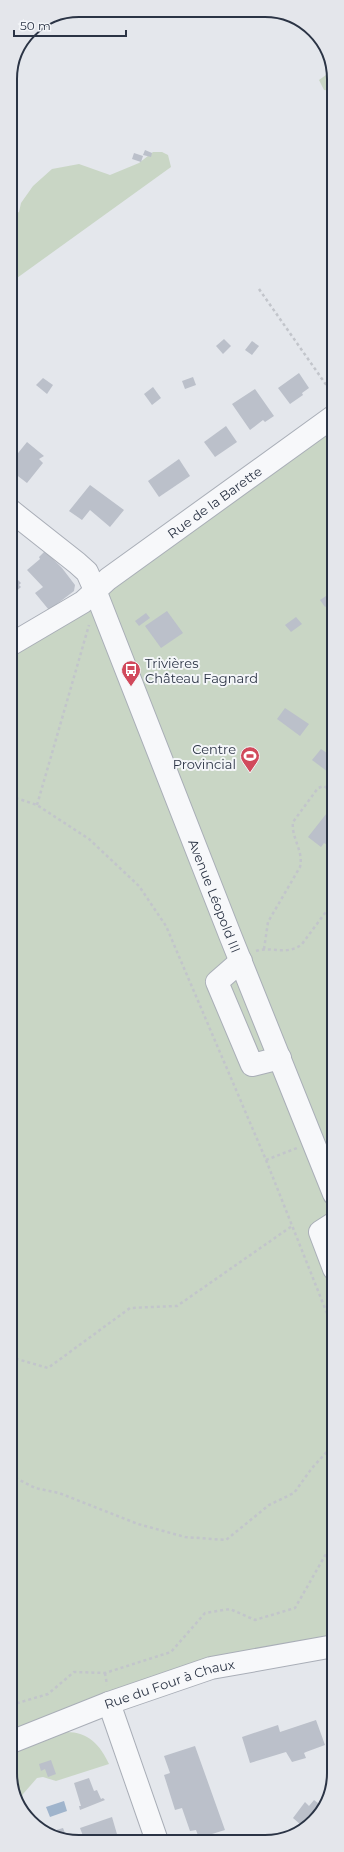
<svg xmlns="http://www.w3.org/2000/svg" width="344" height="1852" font-family="Montserrat,sans-serif">
<style>
.green{fill:#c9d6c5}
.water{fill:#9fb4cc}
.building{fill:#bbc0ca}
.lines{fill:none;stroke-linecap:round;stroke-linejoin:round}
.minor-casing{stroke:#a9aeb7;stroke-width:24}
.path{stroke:#c2c5cb;stroke-width:2.5;stroke-dasharray:3 3;stroke-linecap:butt}
.minor{stroke:#f7f8fa;stroke-width:22}
.labels{text-anchor:middle;dominant-baseline:central;stroke-width:4;stroke-linejoin:round;paint-order:stroke}
.street-label{font-size:13px;fill:#2b3445;stroke:#f4f6f9}
.poi-label{font-size:13px;fill:#2b3445;stroke:#f4f6f9;text-anchor:start}
.rim{fill:none;stroke:#2b3445;stroke-width:2}
</style>
<rect width="100%" height="100%" fill="#e4e7ec"/>
<g class="green">
<path d="M333 70V91L324 90 319 80Z"/>
<path d="M153 152H162L168 155 171 167 10 283V216L19 212 21 203 33 186 52 169 79 164 110 175 139 163Z"/>
<path d="M334 416V1646L211 1668 64 1732C87 1731 100 1744 109 1764L56 1781 43 1777 37 1778 23 1794 20 1803 11 1782 10 645Z"/>
</g>
<path class="water" d="M64 1801 67 1811 50 1817 46 1807Z"/>
<g class="building">
<path d="M145 150 152 153 151 157 143 155Z"/>
<path d="M134 153 143 156 141 162 132 159Z"/>
<path d="M224 339 231 346 223 354 216 346Z"/>
<path d="M252 341 259 346 252 355 245 350Z"/>
<path d="M334 345V358L328 349Z"/>
<path d="M299 373 309 388 302 393 303 395 290 404 278 388Z"/>
<path d="M193 377 196 385 185 389 182 381Z"/>
<path d="M43 378 53 385 47 394 36 385Z"/>
<path d="M153 387 161 398 152 405 144 394Z"/>
<path d="M255 389 274 416 265 422 263 420 250 430 232 404Z"/>
<path d="M10 416 17 421 10 429Z"/>
<path d="M226 426 237 442 215 457 204 442Z"/>
<path d="M27 442 44 456 39 459 43 463 27 483 10 470V463Z"/>
<path d="M179 459 190 476 159 497 148 481Z"/>
<path d="M90 485 124 510 110 527 90 510 82 520 69 511Z"/>
<path d="M45 551 62 568 75 585 74 591 49 610 35 593 43 587 27 570 40 559 39 557Z"/>
<path d="M17 579 21 583 19 585 21 587 10 597V584Z"/>
<path d="M332 592 334 595V601L325 607 320 600Z"/>
<path d="M167 611 183 633 161 648 145 626Z"/>
<path d="M146 613 150 618 139 626 135 621Z"/>
<path d="M296 617 302 624 291 632 285 625Z"/>
<path d="M285 708 309 724 300 736 277 719Z"/>
<path d="M321 749 334 758 332 775 312 760Z"/>
<path d="M334 804V849L324 843 321 847 308 837Z"/>
<path d="M316 1720 325 1745 306 1752 304 1753 306 1758 292 1762 286 1752 250 1763 242 1737 278 1725 280 1732Z"/>
<path d="M195 1746 225 1830 199 1838 196 1830 190 1831 182 1808 175 1810 164 1775 170 1773 164 1756Z"/>
<path d="M51 1760 56 1774 48 1777 45 1769 41 1771 39 1764Z"/>
<path d="M89 1778 94 1791 97 1790 101 1799 103 1798 105 1800 80 1810 79 1806H81L74 1783Z"/>
<path d="M314 1800 322 1806 317 1819 298 1828 301 1825 293 1818 305 1802 309 1806Z"/>
<path d="M112 1817 119 1841H85L80 1828Z"/>
<path d="M63 1828 66 1836 60 1838 55 1834 53 1831Z"/>
</g>
<g class="lines">
<g class="minor-casing">
<g id="minor">
<path id="s1" d="M10 510 77 563 87 572 95 590 230 935 334 1194"/>
<path id="s2" d="M10 645 83 602 108 579 334 416"/>
<path d="M241 961 217 982 252 1065 280 1058"/>
<path d="M334 1223 320 1232 334 1269"/>
<path d="M109 1703 157 1841"/>
<path id="s3" d="M11 1742 109 1703 211 1668 334 1646"/>
</g>
</g>
<g class="path">
<path d="M259 289 334 396"/>
<path d="M10 796 37 805 89 839 139 886 166 926 266 1160 334 1331"/>
<path d="M37 805 89 625"/>
<path d="M264 949 268 922 300 867C304 851 291 838 293 822L318 788 324 786 333 793"/>
<path d="M256 951C272 946 288 956 302 944L334 901"/>
<path d="M266 1160 297 1148"/>
<path d="M10 1357 48 1368 130 1308 177 1306 292 1226"/>
<path d="M10 1475 35 1488 59 1493 138 1524 185 1537 226 1540 269 1505 294 1493 312 1468 334 1444"/>
<path d="M105 1673 107 1685"/>
<path d="M11 1705 48 1694 74 1672 105 1673 171 1652 205 1613 230 1609 255 1620 295 1608 334 1540"/>
</g>
<use href="#minor" class="minor"/>
</g>
<defs>
<g id="bus-pin" transform="scale(1)"><path d="M0 17L-7.5 6A9.5 9.5 0 1 1 7.5 6Z" fill="#d1495b" stroke="#f4f6f9"/><path d="M-5-6H5V4H4V6H2V4H-2V6H-4V4H-5ZM-3.5-4V0h7V-4ZM-3.5 1.2v1.5H-2V1.2ZM2 1.2v1.5H3.5V1.2Z" fill="#fff"/></g>
<g id="stadium-pin" transform="scale(1)"><path d="M0 17L-7.5 6A9.5 9.5 0 1 1 7.5 6Z" fill="#d1495b" stroke="#f4f6f9"/><path d="M0-5a6.5 5 0 1 0 0 10a6.5 5 0 1 0 0-10ZM-3.5-1.8h7v3.6h-7Z" fill="#fff"/></g>
</defs>
<g fill-rule="evenodd">
<use href="#bus-pin" x="131" y="670"/>
<use href="#stadium-pin" x="250" y="756"/>
</g>
<g class="labels">
<g class="street-label">
<text stroke="none"><textPath href="#s2" startOffset="250">Rue de la Barette</textPath></text>
<text stroke="none"><textPath href="#s1" startOffset="447">Avenue Léopold III</textPath></text>
<text stroke="none"><textPath href="#s3" startOffset="169">Rue du Four à Chaux</textPath></text>
</g>
<g class="poi-label">
<text x="145" y="663">Trivières<tspan x="145" dy="15">Château Fagnard</tspan></text>
<text x="236" y="749" text-anchor="end">Centre<tspan x="236" dy="15">Provincial</tspan></text>
</g>
</g>
<path d="M0 0H344V1852H0ZM79 17H265A62 62 0 0 1 327 79V1773A62 62 0 0 1 265 1835H79A62 62 0 0 1 17 1773V79A62 62 0 0 1 79 17Z" fill="#e4e6eb" fill-rule="evenodd"/>
<path class="rim" d="M79 17H265A62 62 0 0 1 327 79V1773A62 62 0 0 1 265 1835H79A62 62 0 0 1 17 1773V79A62 62 0 0 1 79 17Z"/>
<path d="M14 30v6h112v-6" fill="none" stroke="#2b3445" stroke-width="2"/>
<text x="20" y="30" font-size="12" fill="#2b3445" stroke="#f4f6f9" stroke-width="3" paint-order="stroke">50 m</text>
</svg>
